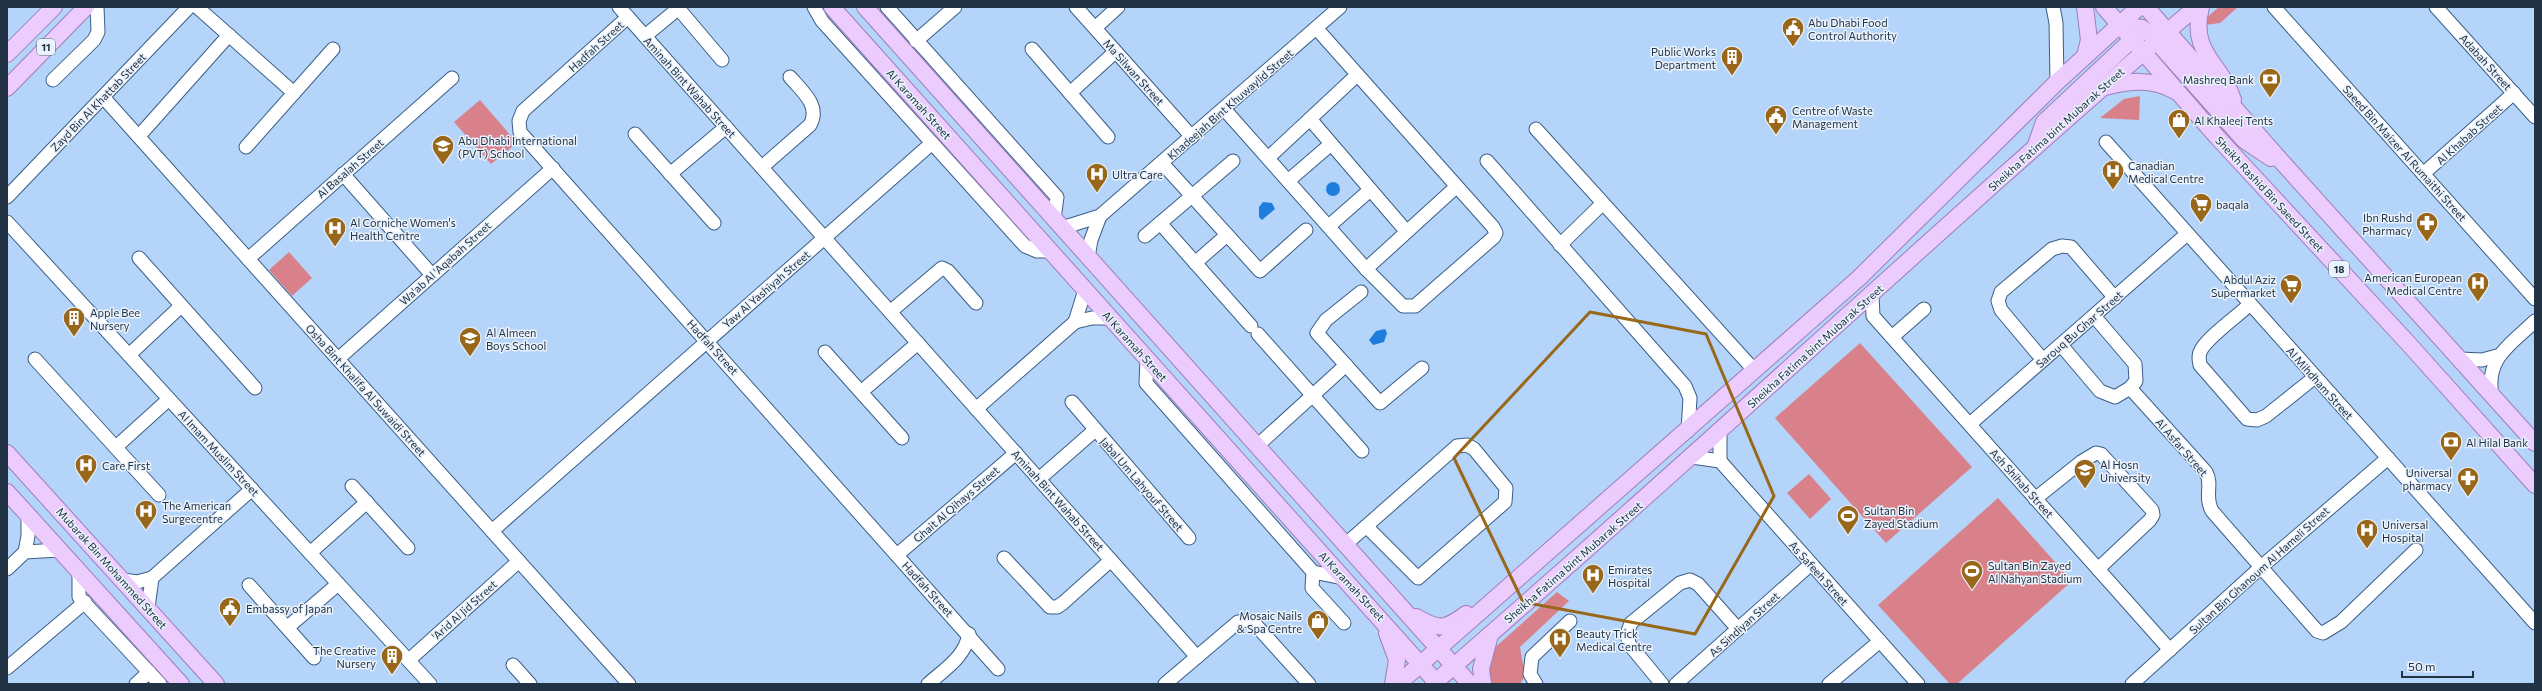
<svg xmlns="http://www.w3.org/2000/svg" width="2542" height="691" font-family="Commissioner,sans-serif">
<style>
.green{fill:#d8818b}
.water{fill:#1f7ddd}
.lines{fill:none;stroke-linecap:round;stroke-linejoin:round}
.minor-casing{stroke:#3a5e87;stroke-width:15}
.major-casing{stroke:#9d7fbc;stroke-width:18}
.minor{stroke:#fff;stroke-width:13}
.major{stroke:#eccbfd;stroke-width:16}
.marked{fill:none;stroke:#986719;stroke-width:3;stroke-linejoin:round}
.labels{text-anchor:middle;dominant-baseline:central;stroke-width:3;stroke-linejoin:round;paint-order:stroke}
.shield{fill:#eaf2fc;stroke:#5e6c7c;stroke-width:1}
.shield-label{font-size:10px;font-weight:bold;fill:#223245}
.poi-label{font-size:11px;fill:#223245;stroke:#eaf2fc;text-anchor:start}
.street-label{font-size:11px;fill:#223245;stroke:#eaf2fc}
</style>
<rect width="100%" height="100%" fill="#b4d4fa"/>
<g class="green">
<path d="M2219 7H2238L2220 23 2205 25V19Z"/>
<path d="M2140 96 2139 120 2100 118 2124 99Z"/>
<path d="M480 100 517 143 491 164 454 122Z"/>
<path d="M289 252 312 278 292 296 269 270Z"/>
<path d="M1860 343 1972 467 1886 543 1775 418Z"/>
<path d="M1809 474 1831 499 1810 519 1787 493Z"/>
<path d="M1998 498 2072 581 1957 684H1950L1878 605Z"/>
<path d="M1557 592 1569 601 1520 647 1525 676 1520 684H1492L1488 665 1491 651Z"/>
</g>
<g class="water">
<circle cx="1333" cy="189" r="7"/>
<path d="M1263 202 1272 203 1275 209 1262 220 1259 217V207Z"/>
<path d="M1385 329 1387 333 1384 342 1373 345 1369 340 1376 331Z"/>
</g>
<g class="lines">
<g class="minor-casing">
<g id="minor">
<path d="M197 7 294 93"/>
<path d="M619 7 1197 657"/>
<path d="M814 7 822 21 1025 246 1037 251H1050"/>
<path d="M887 7 1057 197 1054 219"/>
<path d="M1076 7 1192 137"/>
<path d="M2053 7 2056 23 2057 82"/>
<path d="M2274 7 2535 299"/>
<path d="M2436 7 2535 117"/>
<path d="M678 8 722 60"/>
<path d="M628 17 523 111 519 121 520 132 998 669"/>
<path d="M1095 28 1118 7"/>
<path d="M645 36 680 7"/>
<path d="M916 41 955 7"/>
<path d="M1032 49 1108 137"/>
<path d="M53 80 94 40 98 32 97 7"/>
<path d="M1070 93 1115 52"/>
<path d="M103 97 629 684"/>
<path d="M1225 110 1366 269 1403 306H1415L1494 237 1496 233 1493 227 1317 29"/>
<path d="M1310 119 1406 231"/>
<path d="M1536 129 1755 371"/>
<path d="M635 134 714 223"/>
<path d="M139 136 229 35"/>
<path d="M2106 142 2535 623"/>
<path d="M246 147 333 49"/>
<path d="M1268 158 1357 75"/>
<path d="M1487 161 1685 386 1690 398 1688 431"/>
<path d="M1162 163 1260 271 1306 230"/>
<path d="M762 167 810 125C821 106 802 91 790 77"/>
<path d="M343 174 432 275"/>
<path d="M670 174 726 127"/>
<path d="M2423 174 2514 93"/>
<path d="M1288 181 1331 144"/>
<path d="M7 197 189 7"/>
<path d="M7 222 430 684"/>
<path d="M1160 223 1251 326"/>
<path d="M1329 226 1370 190"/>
<path d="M1062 228 1100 216 1340 7"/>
<path d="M1145 236 1233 161"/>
<path d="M1560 245 1602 204"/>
<path d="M1088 257 1091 240 1100 216"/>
<path d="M139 258 255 388"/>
<path d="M248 259 452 78"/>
<path d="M1195 263 1227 235"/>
<path d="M1366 269 1456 187"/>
<path d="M1085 290 1075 322 1092 318H1110"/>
<path d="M1361 292 1326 320 1317 333 1380 403 1422 368"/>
<path d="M1872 295 1873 316 2170 650"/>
<path d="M2250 304C2238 316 2209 336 2201 350 2198 355 2199 360 2200 365L2247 419 2257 420 2266 416 2315 377"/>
<path d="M890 312 942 268 948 271 976 303"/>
<path d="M1258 334 1362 451"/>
<path d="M1892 337 1924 309"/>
<path d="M2061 345 2100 391 2115 397 2130 388 2136 381 2135 364 2094 316"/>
<path d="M825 352 902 438"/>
<path d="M129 355 181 306"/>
<path d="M35 359 159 495"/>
<path d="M338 359 553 168"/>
<path d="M1147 359 1146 383 1313 572 1343 578"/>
<path d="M2459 359 2482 360 2497 356"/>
<path d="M2043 360 2001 310 1998 301 2001 292 2052 249 2062 246 2071 247 2115 298"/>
<path d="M2130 388 2206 472C2213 485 2204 496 2212 511L2317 631 2323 633 2341 622 2416 550"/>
<path d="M861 392 918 343"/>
<path d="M2492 396C2485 358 2510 345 2535 321"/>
<path d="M1072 402 1189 538"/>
<path d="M976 409 1075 322"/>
<path d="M1970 424 2187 234"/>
<path d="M1257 446 1346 365"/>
<path d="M116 447 169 399"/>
<path d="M1692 457 1720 461 1918 684"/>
<path d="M1720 461V431"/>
<path d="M1039 479 1095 430"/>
<path d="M352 486 408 548"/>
<path d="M2035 499 2081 462 2096 453 2101 454 2152 510 2153 515 2150 520 2098 569"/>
<path d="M492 531 932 143"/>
<path d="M1346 544 1457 446 1467 445 1474 449 1506 488 1505 502 1418 578 1366 526"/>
<path d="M25 552 28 536V515"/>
<path d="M310 553 367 502"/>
<path d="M897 555 1016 453"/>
<path d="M1004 558 1050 607H1057L1063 603 1111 560"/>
<path d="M7 569 25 552 59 550"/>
<path d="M1313 572 1312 588 1344 623"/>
<path d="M79 573V597L160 684"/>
<path d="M123 580 137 582 152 578 252 489"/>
<path d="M249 585 314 658"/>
<path d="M148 608 152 578"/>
<path d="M288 627 338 584"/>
<path d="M409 660 519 561"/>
<path d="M513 665 530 684"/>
<path d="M7 668 85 602"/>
<path d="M136 684 149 672"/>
<path d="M928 684C945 669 965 657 969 634"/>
<path d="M1165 684 1238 622 1247 620 1254 623 1309 684"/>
<path d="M1536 684 1530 674 1532 657 1570 621"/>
<path d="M1662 684 1629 644 1627 634 1631 623 1680 583 1690 580 1698 584 1738 629"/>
<path d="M1676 684 1811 564"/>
<path d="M1829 684 1880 641"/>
<path d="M2132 684 2260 568 2388 458"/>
</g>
</g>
<g class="major-casing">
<g id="major">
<path d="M832 7 1438 684"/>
<path d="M865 7 1470 684"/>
<path d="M2085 7 2089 40 2085 56"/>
<path d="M2104 7 2217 137 2407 342 2535 485"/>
<path d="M2146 7 2282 162 2535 443"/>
<path d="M2201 7C2189 54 2222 63 2233 100"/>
<path d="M2120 25 2142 28 2149 33 2244 140 2271 158"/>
<path d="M7 54 54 7"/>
<path d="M2105 87C2129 81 2152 78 2175 91"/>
<path d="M7 88 86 7"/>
<path d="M2036 145 2044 122 2139 33"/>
<path d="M7 453 216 684"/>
<path d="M7 492 181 684"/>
<path d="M1416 617C1438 630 1445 630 1466 614"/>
<path d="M1387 633 1397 660 1393 684"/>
<path d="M1398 684 1859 278 2057 82 2139 7"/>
<path d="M1433 684C1691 462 1938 228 2196 7"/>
<path d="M1483 684 1481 669 1490 635"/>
</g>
</g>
<use href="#minor" class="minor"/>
<use href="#major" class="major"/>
</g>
<path class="marked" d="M1590 312 1706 334 1774 496 1695 634 1523 602 1454 458Z"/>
<defs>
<g id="civic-pin" transform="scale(1.15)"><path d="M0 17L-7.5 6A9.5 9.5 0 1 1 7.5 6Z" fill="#986719" stroke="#eaf2fc"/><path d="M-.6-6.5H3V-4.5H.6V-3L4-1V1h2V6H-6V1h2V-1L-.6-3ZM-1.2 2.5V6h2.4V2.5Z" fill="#fff"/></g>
<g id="building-pin" transform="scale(1.15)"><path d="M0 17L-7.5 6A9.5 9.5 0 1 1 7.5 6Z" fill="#986719" stroke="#eaf2fc"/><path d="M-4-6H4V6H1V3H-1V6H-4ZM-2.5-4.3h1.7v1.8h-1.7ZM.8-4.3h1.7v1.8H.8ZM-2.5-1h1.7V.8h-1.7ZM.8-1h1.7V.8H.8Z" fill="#fff"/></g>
<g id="bank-pin" transform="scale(1.15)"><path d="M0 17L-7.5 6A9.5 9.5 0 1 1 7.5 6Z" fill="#986719" stroke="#eaf2fc"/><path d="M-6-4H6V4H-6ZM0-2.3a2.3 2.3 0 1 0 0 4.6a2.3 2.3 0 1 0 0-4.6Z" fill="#fff"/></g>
<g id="shop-pin" transform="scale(1.15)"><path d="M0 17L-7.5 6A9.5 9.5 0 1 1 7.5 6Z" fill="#986719" stroke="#eaf2fc"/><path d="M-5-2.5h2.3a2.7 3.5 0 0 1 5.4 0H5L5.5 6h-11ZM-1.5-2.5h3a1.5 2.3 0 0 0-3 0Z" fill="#fff"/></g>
<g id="school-pin" transform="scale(1.15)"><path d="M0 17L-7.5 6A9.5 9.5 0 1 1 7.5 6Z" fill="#986719" stroke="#eaf2fc"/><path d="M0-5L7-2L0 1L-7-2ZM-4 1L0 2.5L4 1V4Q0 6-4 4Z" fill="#fff"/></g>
<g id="hospital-pin" transform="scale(1.15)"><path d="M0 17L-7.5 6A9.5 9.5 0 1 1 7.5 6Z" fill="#986719" stroke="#eaf2fc"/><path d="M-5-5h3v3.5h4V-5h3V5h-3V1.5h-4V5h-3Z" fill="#fff"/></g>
<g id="supermarket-pin" transform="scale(1.15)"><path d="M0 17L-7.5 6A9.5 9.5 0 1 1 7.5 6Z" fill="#986719" stroke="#eaf2fc"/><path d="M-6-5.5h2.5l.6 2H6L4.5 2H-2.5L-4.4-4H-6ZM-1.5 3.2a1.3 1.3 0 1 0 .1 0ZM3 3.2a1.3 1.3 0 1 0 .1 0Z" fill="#fff"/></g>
<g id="pharmacy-pin" transform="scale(1.15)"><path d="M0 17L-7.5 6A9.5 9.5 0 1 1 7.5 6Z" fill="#986719" stroke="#eaf2fc"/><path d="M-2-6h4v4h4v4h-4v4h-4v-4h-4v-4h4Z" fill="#fff"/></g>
<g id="university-pin" transform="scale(1.15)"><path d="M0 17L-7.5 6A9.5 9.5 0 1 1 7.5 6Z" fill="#986719" stroke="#eaf2fc"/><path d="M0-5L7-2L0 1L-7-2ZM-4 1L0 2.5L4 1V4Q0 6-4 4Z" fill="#fff"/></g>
<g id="stadium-pin" transform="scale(1.15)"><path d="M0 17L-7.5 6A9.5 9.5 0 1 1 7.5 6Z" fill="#986719" stroke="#eaf2fc"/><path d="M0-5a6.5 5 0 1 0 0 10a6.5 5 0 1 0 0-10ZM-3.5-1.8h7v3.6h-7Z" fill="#fff"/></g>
</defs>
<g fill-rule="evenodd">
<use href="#civic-pin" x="1793" y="28"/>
<use href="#building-pin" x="1732" y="57"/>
<use href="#bank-pin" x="2270" y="79"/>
<use href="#civic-pin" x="1776" y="116"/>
<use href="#shop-pin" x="2179" y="120"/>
<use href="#school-pin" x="443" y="146"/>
<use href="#hospital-pin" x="2113" y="171"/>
<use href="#hospital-pin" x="1097" y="174"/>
<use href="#supermarket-pin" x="2201" y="204"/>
<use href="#pharmacy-pin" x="2427" y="223"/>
<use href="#hospital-pin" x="335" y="228"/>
<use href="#hospital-pin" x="2478" y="283"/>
<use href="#supermarket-pin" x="2291" y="285"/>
<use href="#building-pin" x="74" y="318"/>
<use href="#school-pin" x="470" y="338"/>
<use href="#bank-pin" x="2451" y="442"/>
<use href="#hospital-pin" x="86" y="465"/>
<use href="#university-pin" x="2085" y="470"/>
<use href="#pharmacy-pin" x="2468" y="478"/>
<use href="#hospital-pin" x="146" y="511"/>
<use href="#stadium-pin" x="1848" y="516"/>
<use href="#hospital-pin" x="2367" y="530"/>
<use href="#stadium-pin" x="1972" y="571"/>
<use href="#hospital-pin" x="1593" y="575"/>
<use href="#civic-pin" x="230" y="608"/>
<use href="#shop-pin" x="1318" y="621"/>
<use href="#hospital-pin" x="1560" y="639"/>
<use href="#building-pin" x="392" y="656"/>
</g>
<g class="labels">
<g class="shield">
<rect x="37" y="39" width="18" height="16" rx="3"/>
<rect x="2329" y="261" width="20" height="16" rx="3"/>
</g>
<g class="shield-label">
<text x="46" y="47">11</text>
<text x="2339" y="269">18</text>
</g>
<g class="poi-label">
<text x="1808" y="22">Abu Dhabi Food<tspan x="1808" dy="13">Control Authority</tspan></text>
<text x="1716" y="51" text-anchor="end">Public Works<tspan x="1716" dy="13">Department</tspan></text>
<text x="2254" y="79" text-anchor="end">Mashreq Bank</text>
<text x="1792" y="110">Centre of Waste<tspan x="1792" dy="13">Management</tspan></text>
<text x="2194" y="120">Al Khaleej Tents</text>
<text x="458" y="140">Abu Dhabi International<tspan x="458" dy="13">(PVT) School</tspan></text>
<text x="2128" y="165">Canadian<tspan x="2128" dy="13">Medical Centre</tspan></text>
<text x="1112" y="174">Ultra Care</text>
<text x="2216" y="204">baqala</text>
<text x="2412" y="217" text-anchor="end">Ibn Rushd<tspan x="2412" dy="13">Pharmacy</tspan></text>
<text x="350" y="222">Al Corniche Women's<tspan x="350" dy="13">Health Centre</tspan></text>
<text x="2462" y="277" text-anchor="end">American European<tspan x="2462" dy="13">Medical Centre</tspan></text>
<text x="2276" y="279" text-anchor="end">Abdul Aziz<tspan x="2276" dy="13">Supermarket</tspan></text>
<text x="90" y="312">Apple Bee<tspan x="90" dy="13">Nursery</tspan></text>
<text x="486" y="332">Al Almeen<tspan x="486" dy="13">Boys School</tspan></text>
<text x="2466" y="442">Al Hilal Bank</text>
<text x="2100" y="464">Al Hosn<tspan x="2100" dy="13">University</tspan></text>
<text x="102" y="465">Care First</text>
<text x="2452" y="472" text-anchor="end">Universal<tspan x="2452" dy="13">pharmacy</tspan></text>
<text x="162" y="505">The American<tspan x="162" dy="13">Surgecentre</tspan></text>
<text x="1864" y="510">Sultan Bin<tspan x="1864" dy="13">Zayed Stadium</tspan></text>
<text x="2382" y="524">Universal<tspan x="2382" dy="13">Hospital</tspan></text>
<text x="1988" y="565">Sultan Bin Zayed<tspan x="1988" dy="13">Al Nahyan Stadium</tspan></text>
<text x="1608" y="569">Emirates<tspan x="1608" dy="13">Hospital</tspan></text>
<text x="246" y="608">Embassy of Japan</text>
<text x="1302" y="615" text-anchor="end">Mosaic Nails<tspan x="1302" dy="13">&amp; Spa Centre</tspan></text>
<text x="1576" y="633">Beauty Trick<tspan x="1576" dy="13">Medical Centre</tspan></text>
<text x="376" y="650" text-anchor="end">The Creative<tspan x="376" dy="13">Nursery</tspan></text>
</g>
<g class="street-label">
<text transform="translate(596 46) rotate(-42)">Hadfah Street</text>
<text transform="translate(2486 62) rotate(48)">Adabah Street</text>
<text transform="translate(1134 72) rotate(48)">Ma Silwan Street</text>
<text transform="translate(690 87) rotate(48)">Aminah Bint Wahab Street</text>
<text transform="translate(98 102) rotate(-46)">Zayd Bin Al Khattab Street</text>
<text transform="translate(919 104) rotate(48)">Al Karamah Street</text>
<text transform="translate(1230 104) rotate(-41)">Khadeejah Bint Khuwaylid Street</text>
<text transform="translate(2056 129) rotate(-42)">Sheikha Fatima bint Mubarak Street</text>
<text transform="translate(2469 134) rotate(-42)">Al Khabab Street</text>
<text transform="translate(2405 153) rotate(48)">Saeed Bin Maizer Al Rumaithi Street</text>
<text transform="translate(350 168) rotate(-41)">Al Basalah Street</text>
<text transform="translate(2270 194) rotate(47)">Sheikh Rashid Bin Saeed Street</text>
<text transform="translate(445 263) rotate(-42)">Wa'ab Al 'Aqabah Street</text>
<text transform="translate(766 289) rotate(-41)">Yaw Al Yashiyah Street</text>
<text transform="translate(2079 329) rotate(-41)">Sarouq Bu Ghar Street</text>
<text transform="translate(1135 346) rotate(48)">Al Karamah Street</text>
<text transform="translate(1815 346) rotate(-42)">Sheikha Fatima bint Mubarak Street</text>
<text transform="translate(713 347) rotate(48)">Hadfah Street</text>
<text transform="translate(2320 383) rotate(48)">Al Mihdham Street</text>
<text transform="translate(366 390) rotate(48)">Osha Bint Khalifa Al Suwaidi Street</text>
<text transform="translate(2182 447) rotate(49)">Al Asfar Street</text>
<text transform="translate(219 453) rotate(47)">Al Imam Muslim Street</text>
<text transform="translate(2022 483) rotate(48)">Ash Shihab Street</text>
<text transform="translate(1142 484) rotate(49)">Jabal Um Lahyouf Street</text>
<text transform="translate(1058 500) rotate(48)">Aminah Bint Wahab Street</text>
<text transform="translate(956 504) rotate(-41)">Ghait Al Qihays Street</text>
<text transform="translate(1573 562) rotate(-41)">Sheikha Fatima bint Mubarak Street</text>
<text transform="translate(112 568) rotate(48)">Mubarak Bin Mohammed Street</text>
<text transform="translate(2259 570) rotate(-42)">Sultan Bin Ghanoum Al Hameli Street</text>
<text transform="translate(1819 573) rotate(48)">As Safeeh Street</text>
<text transform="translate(1352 586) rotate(47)">Al Karamah Street</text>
<text transform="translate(928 589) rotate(48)">Hadfah Street</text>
<text transform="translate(464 610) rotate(-42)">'Arid Al Jid Street</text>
<text transform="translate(1744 624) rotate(-42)">As Sindiyan Street</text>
</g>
</g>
<rect width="2542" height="691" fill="none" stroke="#223245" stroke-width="16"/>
<path d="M2402 671v6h71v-6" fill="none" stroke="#223245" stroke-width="2"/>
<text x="2408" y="671" font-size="12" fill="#223245" stroke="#eaf2fc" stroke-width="3" paint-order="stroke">50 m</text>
</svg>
